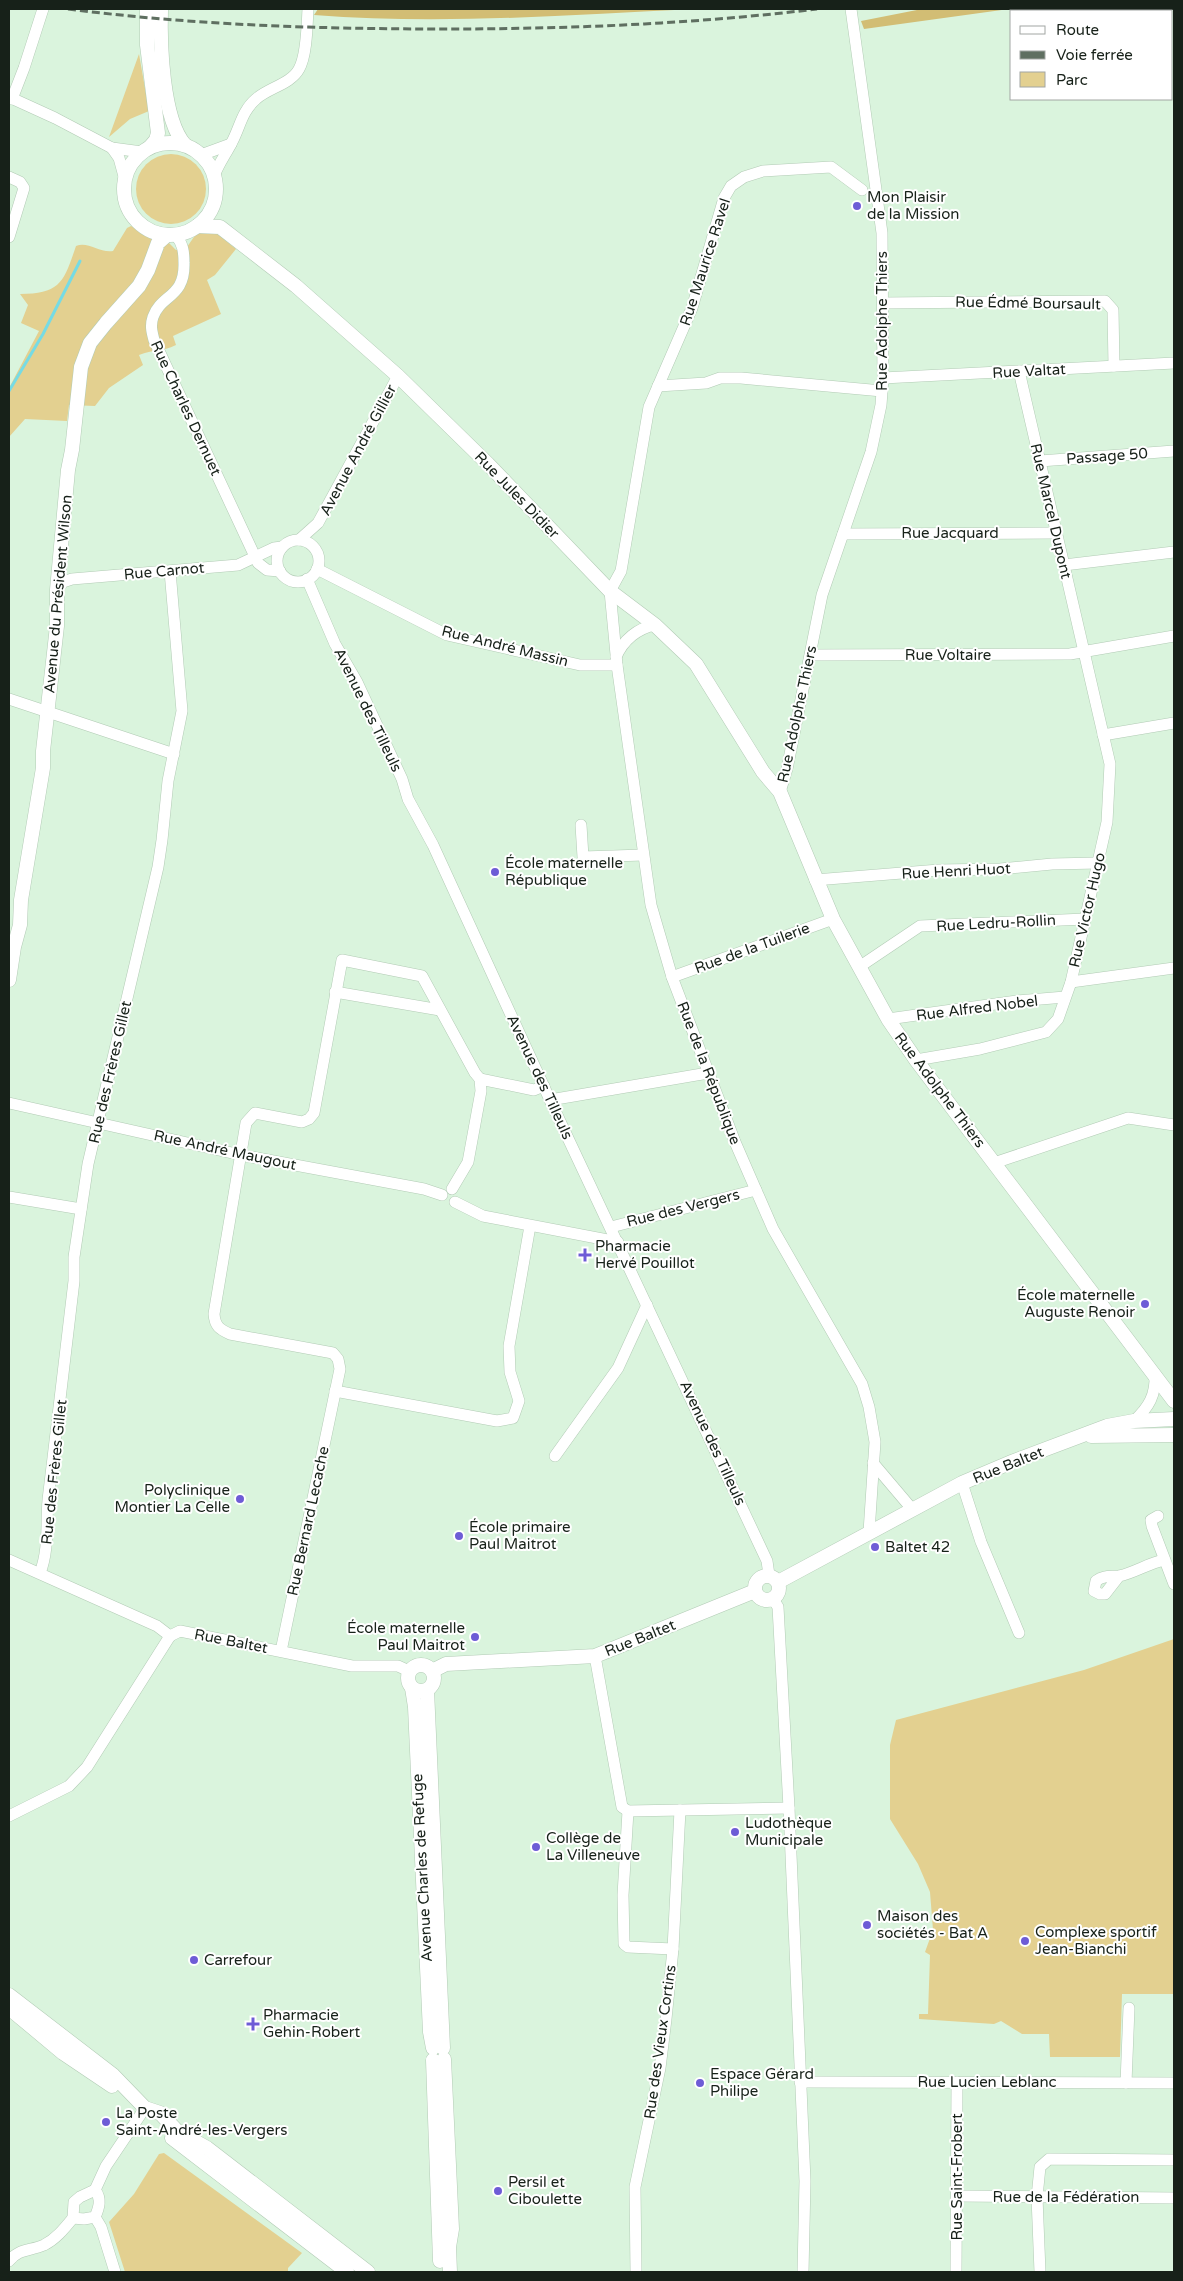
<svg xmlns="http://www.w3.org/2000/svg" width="1183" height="2281" font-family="'Varela Round',sans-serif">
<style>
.green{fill:#e3d090}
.forest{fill:#d2bd74}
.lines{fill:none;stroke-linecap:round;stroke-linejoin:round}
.stream{stroke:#76dbe4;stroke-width:3}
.minor-casing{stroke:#b2cbb5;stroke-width:12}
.tertiary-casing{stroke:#b2cbb5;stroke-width:15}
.minor{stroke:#fff;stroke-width:11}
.tertiary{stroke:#fff;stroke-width:14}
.rail{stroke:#5f6f61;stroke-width:3;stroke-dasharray:8 4;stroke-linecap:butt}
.poi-dot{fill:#6e5cd6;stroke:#fff;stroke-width:2}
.labels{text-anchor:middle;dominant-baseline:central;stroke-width:4;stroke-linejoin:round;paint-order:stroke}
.poi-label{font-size:15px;fill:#172119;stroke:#fff;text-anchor:start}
.street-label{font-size:15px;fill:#172119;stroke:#fff}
</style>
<rect width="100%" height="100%" fill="#daf4dd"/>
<g class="green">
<path d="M139 54 149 111 130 119 109 137Z"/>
<circle cx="171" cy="189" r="35"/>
<path d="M131 226 151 237 169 243 176 250 187 247 196 234 213 230 236 249 215 275 207 280 221 314 173 336 176 345C162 352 153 349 139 355L143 365 109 388 95 406 69 405 67 421 25 419 9 437V388L39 331 21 323 28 305 20 294C61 294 64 281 76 246 88 241 99 253 113 251L127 228Z"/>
<path d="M1174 1639V1994H1122L1120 2057H1050L1049 2034H1022L1001 2021 994 2024 919 2019V2014H928L930 1955 925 1952 933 1930 930 1892 918 1864 890 1819V1745L896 1720 1084 1670Z"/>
<path d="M164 2153 302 2253 288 2268V2272H125L109 2222 134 2194 159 2154Z"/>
</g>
<g class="forest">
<path d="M318 9H695C569 15 441 25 314 15Z"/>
<path d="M922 9H1009L864 29 861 21Z"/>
</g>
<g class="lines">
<path class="stream" d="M9 391 43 334 80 261"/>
<g class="minor-casing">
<g id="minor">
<path d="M9 97 55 118 112 148 142 152"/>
<path d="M12 99 24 68 43 9"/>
<path d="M112 148 119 158 125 180"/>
<path d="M201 155 231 144"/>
<path d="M214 176C219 163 226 154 232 142 240 127 242 111 256 99 268 88 291 84 299 69 307 55 307 25 308 9"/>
<path d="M9 177 20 182 24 188 9 237"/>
<path d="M862 190 831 167 763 171 744 177 731 186 724 198 692 308 649 407 621 571 610 591 617 665 651 905 672 977 735 1142 773 1229 862 1384 869 1407 875 1442 869 1532"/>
<path d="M175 234C183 244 184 251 184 263 185 298 161 294 153 317 150 326 152 332 154 340L258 563 267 570 280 571"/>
<path d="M883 303 1105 301 1113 310 1114 366"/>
<path d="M883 378 1174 363"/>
<path d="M658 386 706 383 720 378H741L882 391"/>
<path d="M1040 461 1174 451"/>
<path d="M843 534 1056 533"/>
<path d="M299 540 318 523 398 376"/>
<circle cx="298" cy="561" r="21"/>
<path d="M1064 565 1174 552"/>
<path d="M317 569 447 635 580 665H617"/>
<path d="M307 579 335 644 357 682 402 779 408 799 433 845 550 1100 767 1561 769 1575"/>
<path d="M57 590 63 582 72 579 238 565 274 548 282 547"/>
<path d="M811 655 1070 654 1174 636"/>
<path d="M616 657C623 640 638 628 655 625"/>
<path d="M9 699 174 754"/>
<path d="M1103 735 1174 723"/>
<path d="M780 792 787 769 822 595 871 452 881 405 883 378 882 233 851 9"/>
<path d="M581 825 583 857 643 855"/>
<path d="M815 880 939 870 1000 869 1052 864 1098 863"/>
<path d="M859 967 920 926 1085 919"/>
<path d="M672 977 833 919"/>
<path d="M1071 982 1174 968"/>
<path d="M335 992 440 1010"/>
<path d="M888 1019 1017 1001 1065 997"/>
<path d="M916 1060 980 1049 1046 1032 1058 1019 1071 982 1107 822 1110 764 1019 371"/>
<path d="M480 1079 534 1090 544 1086"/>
<path d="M550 1100 708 1073"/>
<path d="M9 1103 241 1155 424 1189 442 1195"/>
<path d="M994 1163 1128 1118 1174 1125"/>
<path d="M9 1197 81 1209"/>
<path d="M455 1202 483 1216 618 1242"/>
<path d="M611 1227 756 1190"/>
<path d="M335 1391 497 1421 513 1418 519 1401 510 1372 509 1346 530 1226"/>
<path d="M1134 1421C1149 1407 1156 1395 1155 1374"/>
<path d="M555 1456 618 1368 647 1305"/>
<path d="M873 1463 912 1509"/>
<path d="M962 1483 981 1542 1019 1633"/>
<path d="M1158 1516 1151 1520 1152 1526 1174 1584"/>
<path d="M9 1560 157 1626 170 1636"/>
<path d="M40 1573C49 1550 46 1525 48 1500L74 1281V1257L88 1164 158 867 162 840 168 781 182 711 170 571"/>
<path d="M1119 1576 1105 1594H1100L1094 1591 1096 1581C1104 1575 1110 1577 1119 1576 1134 1573 1149 1563 1164 1560"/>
<path d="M773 1599 778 1607 789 1808 805 2181 803 2272"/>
<path d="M170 1636 180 1631 352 1666H398L409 1671"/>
<path d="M281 1651 340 1369 338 1359 333 1353 230 1334C219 1329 215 1326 214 1314L246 1123 255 1113 302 1122 309 1119 314 1113 342 960 422 976 475 1073 480 1079 481 1091 468 1162 452 1189"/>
<path d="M595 1656 622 1807 628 1811 789 1808"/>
<path d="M628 1811 623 1895 624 1944 628 1947 673 1949"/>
<path d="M9 1816 69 1786 87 1767 170 1636"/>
<path d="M800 2082 1174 2083"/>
<path d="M1126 2083 1129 2008"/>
<path d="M95 2190C102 2199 99 2208 95 2217L84 2219 73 2218 74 2202 80 2197 95 2190 106 2166 145 2108"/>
<path d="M957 2196 1174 2198"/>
<path d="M95 2217 101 2227 115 2272"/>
<path d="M9 2261C18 2249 30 2251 44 2245 56 2239 64 2229 73 2218"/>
<path d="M636 2272 635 2187 660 2068 666 2019 673 1949 680 1810"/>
<path d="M956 2272 957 2082"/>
<path d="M1040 2272 1037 2197 1040 2167 1049 2159 1174 2160"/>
</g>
</g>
<g class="tertiary-casing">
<g id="tertiary">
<path d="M147 9V45L158 133 156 140 150 147"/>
<path d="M161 9C160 43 162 119 185 145"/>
<circle cx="170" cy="189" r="46"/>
<path d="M197 226 220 227 296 286 398 376 488 464 610 591 655 625 696 664 763 772 780 792 833 919 888 1019 916 1060 1174 1401"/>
<path d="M9 980 14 947 20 925 21 900 43 768V751L57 626V590L68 470 72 450 81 367 90 343 106 323 139 286 148 270 158 243 167 235"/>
<path d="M1091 1436 1174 1435"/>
<circle cx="767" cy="1588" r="12"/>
<path d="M778 1582 962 1483 1014 1461 1107 1426 1134 1421 1174 1419"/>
<circle cx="421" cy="1678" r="13"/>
<path d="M432 1671 446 1664 595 1656 755 1591"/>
<path d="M412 1688 415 1707 430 2032 433 2048"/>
<path d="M427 1690 443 2048"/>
<path d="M9 1995 113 2075 145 2108 160 2113 178 2132 207 2148 368 2272"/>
<path d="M9 2008 63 2053 112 2086"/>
<path d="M444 2059 452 2229 449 2247 450 2272"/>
<path d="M433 2060 440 2261"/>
<path d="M172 2138 347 2272"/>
</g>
</g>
<use href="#minor" class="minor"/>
<use href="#tertiary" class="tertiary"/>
<path class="rail" d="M68 9C193 25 318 29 444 29 569 29 693 24 817 9"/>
</g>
<g class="poi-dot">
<circle cx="857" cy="206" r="5"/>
<circle cx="495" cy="872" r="5"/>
<path d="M582.5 1247.5h5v5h5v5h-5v5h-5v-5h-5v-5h5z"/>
<circle cx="1145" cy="1304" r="5"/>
<circle cx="240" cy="1499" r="5"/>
<circle cx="459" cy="1536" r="5"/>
<circle cx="875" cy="1547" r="5"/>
<circle cx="475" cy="1637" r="5"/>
<circle cx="735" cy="1832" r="5"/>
<circle cx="536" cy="1847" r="5"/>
<circle cx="867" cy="1925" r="5"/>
<circle cx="1025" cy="1941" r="5"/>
<circle cx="194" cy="1960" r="5"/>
<path d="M250.5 2016.5h5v5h5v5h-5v5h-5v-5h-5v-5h5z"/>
<circle cx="700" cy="2083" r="5"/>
<circle cx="106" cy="2122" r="5"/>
<circle cx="498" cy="2191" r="5"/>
</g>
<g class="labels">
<g class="poi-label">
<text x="867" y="197">Mon Plaisir<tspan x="867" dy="17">de la Mission</tspan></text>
<text x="505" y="863">École maternelle<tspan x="505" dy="17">République</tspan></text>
<text x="595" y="1246">Pharmacie<tspan x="595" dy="17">Hervé Pouillot</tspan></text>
<text x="1135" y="1295" text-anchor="end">École maternelle<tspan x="1135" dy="17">Auguste Renoir</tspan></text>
<text x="230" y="1490" text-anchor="end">Polyclinique<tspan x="230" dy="17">Montier La Celle</tspan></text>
<text x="469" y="1527">École primaire<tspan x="469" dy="17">Paul Maitrot</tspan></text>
<text x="885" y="1547">Baltet 42</text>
<text x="465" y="1628" text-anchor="end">École maternelle<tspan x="465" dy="17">Paul Maitrot</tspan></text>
<text x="745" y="1823">Ludothèque<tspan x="745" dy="17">Municipale</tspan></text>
<text x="546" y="1838">Collège de<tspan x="546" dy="17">La Villeneuve</tspan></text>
<text x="877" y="1916">Maison des<tspan x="877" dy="17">sociétés - Bat A</tspan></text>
<text x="1035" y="1932">Complexe sportif<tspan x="1035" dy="17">Jean-Bianchi</tspan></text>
<text x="204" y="1960">Carrefour</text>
<text x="263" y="2015">Pharmacie<tspan x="263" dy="17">Gehin-Robert</tspan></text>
<text x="710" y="2074">Espace Gérard<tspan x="710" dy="17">Philipe</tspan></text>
<text x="116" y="2113">La Poste<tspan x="116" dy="17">Saint-André-les-Vergers</tspan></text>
<text x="508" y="2182">Persil et<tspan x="508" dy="17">Ciboulette</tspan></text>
</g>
<g class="street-label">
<text transform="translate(705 262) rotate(-72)">Rue Maurice Ravel</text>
<text transform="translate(1028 303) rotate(1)">Rue Édmé Boursault</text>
<text transform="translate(882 321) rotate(-90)">Rue Adolphe Thiers</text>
<text transform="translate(1029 371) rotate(-3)">Rue Valtat</text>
<text transform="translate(186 408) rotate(65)">Rue Charles Dernuet</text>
<text transform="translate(358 450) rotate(-62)">Avenue André Gillier</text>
<text transform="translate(1107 456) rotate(-4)">Passage 50</text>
<text transform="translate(517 495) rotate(46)">Rue Jules Didier</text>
<text transform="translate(1051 511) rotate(77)">Rue Marcel Dupont</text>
<text x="950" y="533">Rue Jacquard</text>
<text transform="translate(164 571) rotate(-5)">Rue Carnot</text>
<text transform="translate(58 594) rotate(-85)">Avenue du Président Wilson</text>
<text transform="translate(505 646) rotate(14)">Rue André Massin</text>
<text x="948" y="655">Rue Voltaire</text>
<text transform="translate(368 710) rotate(64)">Avenue des Tilleuls</text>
<text transform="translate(797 714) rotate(-78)">Rue Adolphe Thiers</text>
<text transform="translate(956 871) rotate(-3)">Rue Henri Huot</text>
<text transform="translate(1087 910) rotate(-77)">Rue Victor Hugo</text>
<text transform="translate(996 923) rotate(-3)">Rue Ledru-Rollin</text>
<text transform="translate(752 948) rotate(-20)">Rue de la Tuilerie</text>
<text transform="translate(977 1008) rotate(-7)">Rue Alfred Nobel</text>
<text transform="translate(110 1072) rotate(-77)">Rue des Frères Gillet</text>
<text transform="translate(709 1073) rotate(69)">Rue de la République</text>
<text transform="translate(540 1077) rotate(65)">Avenue des Tilleuls</text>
<text transform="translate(940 1090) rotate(53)">Rue Adolphe Thiers</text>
<text transform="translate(225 1150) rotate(12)">Rue André Maugout</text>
<text transform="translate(683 1208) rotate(-14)">Rue des Vergers</text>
<text transform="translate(713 1443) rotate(65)">Avenue des Tilleuls</text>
<text transform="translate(1008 1465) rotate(-22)">Rue Baltet</text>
<text transform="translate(54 1472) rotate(-84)">Rue des Frères Gillet</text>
<text transform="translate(308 1521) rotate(-78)">Rue Bernard Lecache</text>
<text transform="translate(640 1638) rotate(-22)">Rue Baltet</text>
<text transform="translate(231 1641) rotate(11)">Rue Baltet</text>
<text transform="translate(422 1868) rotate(-93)">Avenue Charles de Refuge</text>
<text transform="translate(660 2042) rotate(-82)">Rue des Vieux Cortins</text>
<text x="987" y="2082">Rue Lucien Leblanc</text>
<text transform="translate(957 2177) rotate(-90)">Rue Saint-Frobert</text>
<text x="1066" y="2197">Rue de la Fédération</text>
</g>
</g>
<rect width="1183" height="2281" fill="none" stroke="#172119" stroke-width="20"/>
<rect x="1010" y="10" width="162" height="90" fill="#ffffff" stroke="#a2a6a3"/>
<rect x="1020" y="26" width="25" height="8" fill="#ffffff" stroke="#a2a6a3"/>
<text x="1056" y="35" font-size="15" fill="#172119">Route</text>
<rect x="1020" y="51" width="25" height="8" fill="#5f6f61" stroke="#a2a6a3"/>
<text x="1056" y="60" font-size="15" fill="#172119">Voie ferrée</text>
<rect x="1020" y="72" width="25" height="15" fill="#e3d090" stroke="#a2a6a3"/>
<text x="1056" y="85" font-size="15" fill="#172119">Parc</text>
</svg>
